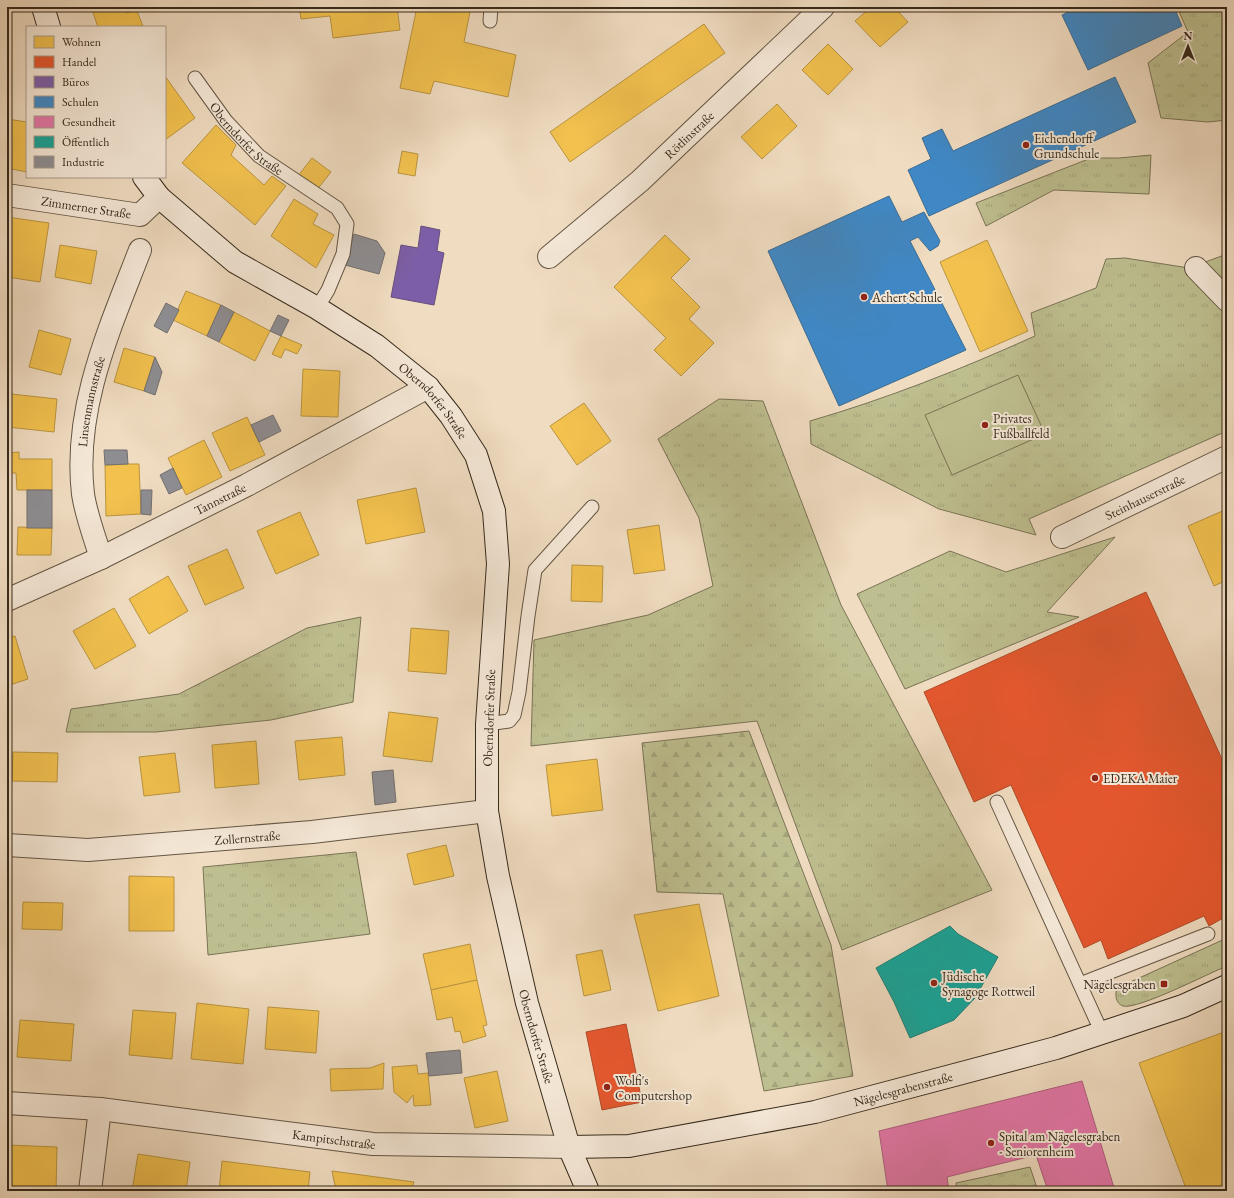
<svg xmlns="http://www.w3.org/2000/svg" width="1234" height="1198" font-family="'EB Garamond',serif">
<style>
.grass{fill:url(#grass-tufts);stroke:#7a7456}
.forest{fill:url(#forest-firs);stroke:#7a7456}
.park{fill:#bebf90;stroke:#7a7456}
.homes{fill:#f2c14e;stroke:#ba943f}
.shops{fill:#e4572e;stroke:#b04a28}
.offices{fill:#7b5ea7;stroke:#664e7d}
.schools{fill:#3f88c5;stroke:#3c6c92}
.health{fill:#e377a8;stroke:#af607e}
.public{fill:#17a398;stroke:#207f72}
.industry{fill:#8d8d92;stroke:#736f6e}
.lines{fill:none;stroke-linecap:round;stroke-linejoin:round}
.lane-casing{stroke:#645644;stroke-width:15}
.street-casing{stroke:#645644;stroke-width:24}
.secondary-casing{stroke:#362a1b;stroke-width:24}
.lane{stroke:#f5e8d7;stroke-width:13}
.street{stroke:#f5e8d7;stroke-width:22}
.secondary{stroke:#f5e8d7;stroke-width:22}
.poi-dot{fill:#8f2418;stroke:#f5e8d7;stroke-width:1.5}
.labels{text-anchor:middle;dominant-baseline:central;stroke-width:4;stroke-linejoin:round;paint-order:stroke}
.street-label{font-size:13px;fill:#362a1b;stroke:#f5e8d7}
.poi-label{font-size:13px;fill:#362a1b;stroke:#f5e8d7;text-anchor:start}
</style>
<defs>
<pattern id="grass-tufts" width="24" height="20" patternUnits="userSpaceOnUse"><rect width="24" height="20" fill="#bebf90"/><path d="M3 7l-1-3M5 7V3M7 7l1-3M15 17l-1-3M17 17v-4M19 17l1-3" fill="none" stroke="#a4a47c"/></pattern>
<pattern id="forest-firs" width="22" height="20" patternUnits="userSpaceOnUse"><rect width="22" height="20" fill="#bebf90"/><path d="M5 1l3.5 6h-7zM16 11l3.5 6h-7z" fill="#a4a47c"/></pattern>
</defs>
<rect width="100%" height="100%" fill="#f0dcc1"/>
<filter id="stains"><feTurbulence type="fractalNoise" baseFrequency=".005" numOctaves="4"/><feColorMatrix values="0 0 0 0 .2 0 0 0 0 .09 0 0 0 0 .02 0 0 0 .5 -.17"/></filter>
<radialGradient id="worn" r=".72"><stop offset=".6" stop-color="#630" stop-opacity="0"/><stop offset="1" stop-color="#630" stop-opacity=".3"/></radialGradient>
<g class="grass">
<path d="M1177 7H1227V120L1208 122 1161 118 1148 63 1188 32Z"/>
<path d="M1151 155 1149 194 1054 190 986 226 976 203 1091 158H1119Z"/>
<path d="M1227 251V431L1029 519 1036 535 939 509 811 444 810 421C886 399 962 369 1035 336L1031 313 1096 288 1106 259 1125 258 1189 268 1227 254Z"/>
<path d="M719 399 763 401 841 605 992 890 842 950 757 721 531 746 534 640 648 615 713 586 699 518 658 439Z"/>
<path d="M1115 537 1047 612 1079 617 905 689 857 594 950 551 1006 572Z"/>
<path d="M361 617 353 702 271 720 156 732H66L71 709 179 694 307 628Z"/>
<path d="M356 852 370 934 208 955 203 867Z"/>
<path d="M1227 938V966C1209 973 1138 1010 1123 1006 1115 1003 1115 994 1117 988Z"/>
<path d="M1030 1167 1038 1191H957L956 1183Z"/>
</g>
<path class="forest" d="M749 731 831 945 853 1076 764 1091 723 894 657 892 642 743Z"/>
<path class="park" d="M1018 375 1045 434 952 475 925 415Z"/>
<g class="homes">
<path d="M91 7H125L127 13 136 9 143 26 98 27Z"/>
<path d="M299 7H397L400 30 333 38 330 16 301 19Z"/>
<path d="M417 7H471L464 42 516 55 508 97 434 81 430 94 400 88Z"/>
<path d="M871 7H894L908 22 880 47 855 21Z"/>
<path d="M909 7H918L913 11Z"/>
<path d="M704 24 725 53 570 162 550 132Z"/>
<path d="M828 44 853 69 828 95 802 70Z"/>
<path d="M165 76 195 118 165 140Z"/>
<path d="M777 104 797 126 762 159 741 137Z"/>
<path d="M7 119 27 122V172L7 168Z"/>
<path d="M216 125 236 145 231 155 264 185 272 176 286 186 255 225 182 163Z"/>
<path d="M402 151 418 154 415 176 398 173Z"/>
<path d="M312 158 331 172 316 191 298 176Z"/>
<path d="M294 199 318 214 313 224 334 235 316 268 271 236Z"/>
<path d="M7 217 49 223 40 282 7 277Z"/>
<path d="M665 235 690 259 671 278 700 307 689 319 714 343 681 376 654 350 666 338 614 287Z"/>
<path d="M987 240 1028 331 980 352 940 262Z"/>
<path d="M60 245 97 251 91 284 55 277Z"/>
<path d="M186 291 221 305 207 336 173 320Z"/>
<path d="M234 312 270 331 255 361 219 342Z"/>
<path d="M39 330 71 339 61 375 29 367Z"/>
<path d="M281 336 302 345 297 354 285 349 281 358 272 354Z"/>
<path d="M124 348 155 357 144 391 114 382Z"/>
<path d="M303 369 340 371 338 417 301 416Z"/>
<path d="M11 394 57 399 54 432 7 427Z"/>
<path d="M584 403 611 441 577 465 550 426Z"/>
<path d="M247 417 265 455 230 471 212 433Z"/>
<path d="M204 440 222 477 186 495 168 458Z"/>
<path d="M19 452V459H52V490H17L16 473H7V453Z"/>
<path d="M128 464H139L141 514 106 516 105 465Z"/>
<path d="M416 488 425 532 366 544 357 500Z"/>
<path d="M1227 509V580L1214 586 1188 526Z"/>
<path d="M300 512 319 555 276 574 257 531Z"/>
<path d="M659 525 665 570 634 574 627 530Z"/>
<path d="M18 527 52 528 51 555H17Z"/>
<path d="M227 549 244 588 205 605 188 566Z"/>
<path d="M572 565 603 566 602 602 571 601Z"/>
<path d="M168 576 188 611 149 634 129 599Z"/>
<path d="M114 608 136 646 95 669 73 631Z"/>
<path d="M411 628 449 631 446 674 408 671Z"/>
<path d="M15 636 28 679 7 686V638Z"/>
<path d="M389 712 438 718 432 762 383 756Z"/>
<path d="M342 737 345 775 299 780 295 741Z"/>
<path d="M256 741 259 784 215 788 212 745Z"/>
<path d="M13 752 58 753 57 782 12 781Z"/>
<path d="M175 753 180 792 144 796 139 757Z"/>
<path d="M597 759 603 810 552 816 546 765Z"/>
<path d="M446 845 454 876 414 885 407 854Z"/>
<path d="M129 876 174 877V931H129Z"/>
<path d="M23 902 63 903 62 930 22 929Z"/>
<path d="M699 904 719 996 658 1011 634 915Z"/>
<path d="M470 944 477 980 431 990 423 954Z"/>
<path d="M602 950 611 990 584 996 576 955Z"/>
<path d="M477 980 487 1025 483 1026 486 1036 463 1043 460 1031 455 1032 452 1017 437 1020 431 990Z"/>
<path d="M197 1003 249 1009 243 1064 191 1059Z"/>
<path d="M268 1007 319 1011 316 1053 265 1049Z"/>
<path d="M133 1010 176 1013 172 1059 129 1055Z"/>
<path d="M20 1020 74 1024 71 1061 17 1057Z"/>
<path d="M1227 1031V1191H1187L1139 1063Z"/>
<path d="M384 1063 383 1089 331 1091 330 1069 370 1068Z"/>
<path d="M417 1065 418 1074 428 1073 431 1105 414 1106 413 1095 407 1103 394 1092 392 1067Z"/>
<path d="M497 1071 508 1121 475 1128 464 1078Z"/>
<path d="M7 1145 57 1147 56 1191H7Z"/>
<path d="M138 1154 190 1162 186 1191H132Z"/>
<path d="M222 1161 310 1172 308 1191H219Z"/>
<path d="M332 1171 414 1182 411 1191H336Z"/>
</g>
<g class="shops">
<path d="M1146 592 1227 770V916L1209 926 1204 916 1108 959 1101 940 1084 948 1011 785 974 802 924 692Z"/>
<path d="M626 1024 642 1102 602 1110 586 1032Z"/>
</g>
<path class="offices" d="M421 226 440 230 437 251 444 253 434 305 391 297 401 245 418 248Z"/>
<g class="schools">
<path d="M1079 7H1174L1182 26 1088 70 1062 15Z"/>
<path d="M1115 77 1136 122 929 216 908 170 931 159 922 138 942 129 953 151Z"/>
<path d="M889 196 902 222 924 212 940 241 938 246 930 251 918 237 910 241 966 350 839 406 768 251Z"/>
</g>
<path class="health" d="M1082 1081 1115 1191H1048L1036 1155 947 1177 949 1191H888L879 1131Z"/>
<path class="public" d="M950 926 958 934 998 957 975 998 954 1020 910 1038 894 1002 876 968Z"/>
<g class="industry">
<path d="M354 234 377 241 385 253 379 274 345 265Z"/>
<path d="M166 303 179 310 167 333 154 326Z"/>
<path d="M221 305 234 312 219 342 207 336Z"/>
<path d="M278 315 289 320 281 336 270 331Z"/>
<path d="M155 357 162 372 155 395 144 391Z"/>
<path d="M273 415 281 431 259 442 251 425Z"/>
<path d="M104 450H127L128 464 105 465Z"/>
<path d="M173 468 182 488 169 494 160 475Z"/>
<rect x="27" y="490" width="25" height="38"/>
<path d="M141 490H152L151 515 141 514Z"/>
<path d="M393 770 396 802 375 805 372 772Z"/>
<path d="M460 1050 462 1073 429 1076 426 1053Z"/>
</g>
<g class="lines">
<g class="lane-casing">
<g id="lane">
<path d="M490 21 491 7"/>
<path id="s1" d="M195 78 226 121 259 156 337 208 347 224 343 254 328 290 317 308"/>
<path d="M487 724 509 721 514 715 519 692 528 616 535 570 592 507"/>
<path d="M997 802 1102 1033"/>
<path d="M1080 984 1208 934"/>
</g>
</g>
<g class="street-casing">
<g id="street">
<path id="s2" d="M7 195 140 215 159 197"/>
<path id="s3" d="M549 257 640 181 823 7"/>
<path d="M1196 268 1227 300"/>
<path id="s4" d="M1062 537 1227 457"/>
<path id="s5" d="M101 558C95 538 86 515 83 494 73 408 110 328 140 250"/>
<path id="s6" d="M7 600 101 558 247 485 428 387"/>
<path id="s7" d="M7 845 88 850 312 832 487 811"/>
<path id="s8" d="M7 1103 100 1109 373 1144 569 1147"/>
<path d="M90 1191 100 1109"/>
</g>
</g>
<g class="secondary-casing">
<g id="secondary">
<path d="M43 7 49 27"/>
<path id="s9" d="M144 177 159 197 235 262 317 308 377 346 428 387 451 416 476 455 494 511 498 564 487 724V811L498 876 527 1003 569 1147 588 1191"/>
<path id="s10" d="M569 1147 629 1146 815 1112 1056 1048 1183 1006 1227 986"/>
</g>
</g>
<use href="#lane" class="lane"/>
<use href="#street" class="street"/>
<use href="#secondary" class="secondary"/>
</g>
<g class="poi-dot">
<circle cx="1026" cy="145" r="4"/>
<circle cx="864" cy="297" r="4"/>
<circle cx="985" cy="425" r="4"/>
<circle cx="1095" cy="778" r="4"/>
<circle cx="934" cy="983" r="4"/>
<rect x="1160" y="980" width="8" height="8" rx="2"/>
<circle cx="607" cy="1087" r="4"/>
<circle cx="991" cy="1143" r="4"/>
</g>
<g class="labels">
<g class="street-label">
<text stroke="none"><textPath href="#s3" startOffset="186">Rötlinstraße</textPath></text>
<text stroke="none"><textPath href="#s1" startOffset="80">Oberndorfer Straße</textPath></text>
<text stroke="none"><textPath href="#s2" startOffset="80">Zimmerner Straße</textPath></text>
<text stroke="none"><textPath href="#s5" startOffset="160">Linsenmannstraße</textPath></text>
<text stroke="none"><textPath href="#s9" startOffset="369">Oberndorfer Straße</textPath></text>
<text stroke="none"><textPath href="#s4" startOffset="92">Steinhauserstraße</textPath></text>
<text stroke="none"><textPath href="#s6" startOffset="236">Tannstraße</textPath></text>
<text transform="translate(489 718) rotate(-88)">Oberndorfer Straße</text>
<text stroke="none"><textPath href="#s7" startOffset="241">Zollernstraße</textPath></text>
<text stroke="none"><textPath href="#s9" startOffset="1029">Oberndorfer Straße</textPath></text>
<text stroke="none"><textPath href="#s10" startOffset="340">Nägelesgrabenstraße</textPath></text>
<text stroke="none"><textPath href="#s8" startOffset="329">Kampitschstraße</textPath></text>
</g>
<g class="poi-label">
<text x="1034" y="138">Eichendorff<tspan x="1034" dy="15">Grundschule</tspan></text>
<text x="872" y="297">Achert Schule</text>
<text x="993" y="418">Privates<tspan x="993" dy="15">Fußballfeld</tspan></text>
<text x="1103" y="778">EDEKA Maier</text>
<text x="942" y="976">Jüdische<tspan x="942" dy="15">Synagoge Rottweil</tspan></text>
<text x="1156" y="984" text-anchor="end">Nägelesgraben</text>
<text x="615" y="1080">Wolfi's<tspan x="615" dy="15">Computershop</tspan></text>
<text x="999" y="1136">Spital am Nägelesgraben<tspan x="999" dy="15">- Seniorenheim</tspan></text>
</g>
</g>
<rect width="1234" height="1198" fill="none" stroke="#f0dcc1" stroke-width="24"/>
<rect x="8" y="8" width="1218" height="1182" fill="none" stroke="#362a1b" stroke-width="2"/>
<rect x="12" y="12" width="1210" height="1174" fill="none" stroke="#362a1b"/>
<rect x="26" y="26" width="140" height="152" fill="#f5e8d7" stroke="#a99c8c"/>
<rect x="34" y="36" width="20" height="12" fill="#f2c14e" stroke="#a99c8c"/>
<text x="62" y="46" font-size="12" fill="#362a1b">Wohnen</text>
<rect x="34" y="56" width="20" height="12" fill="#e4572e" stroke="#a99c8c"/>
<text x="62" y="66" font-size="12" fill="#362a1b">Handel</text>
<rect x="34" y="76" width="20" height="12" fill="#7b5ea7" stroke="#a99c8c"/>
<text x="62" y="86" font-size="12" fill="#362a1b">Büros</text>
<rect x="34" y="96" width="20" height="12" fill="#3f88c5" stroke="#a99c8c"/>
<text x="62" y="106" font-size="12" fill="#362a1b">Schulen</text>
<rect x="34" y="116" width="20" height="12" fill="#e377a8" stroke="#a99c8c"/>
<text x="62" y="126" font-size="12" fill="#362a1b">Gesundheit</text>
<rect x="34" y="136" width="20" height="12" fill="#17a398" stroke="#a99c8c"/>
<text x="62" y="146" font-size="12" fill="#362a1b">Öffentlich</text>
<rect x="34" y="156" width="20" height="12" fill="#8d8d92" stroke="#a99c8c"/>
<text x="62" y="166" font-size="12" fill="#362a1b">Industrie</text>
<g transform="translate(1188 46)" stroke="#f5e8d7" stroke-width="3" paint-order="stroke">
<path d="M0-3L7 15L0 10L-7 15Z" fill="#362a1b"/>
<text y="-6" font-size="11" font-weight="bold" text-anchor="middle" fill="#362a1b">N</text>
</g>
<rect width="100%" height="100%" filter="url(#stains)"/>
<rect width="100%" height="100%" fill="url(#worn)"/>
</svg>
